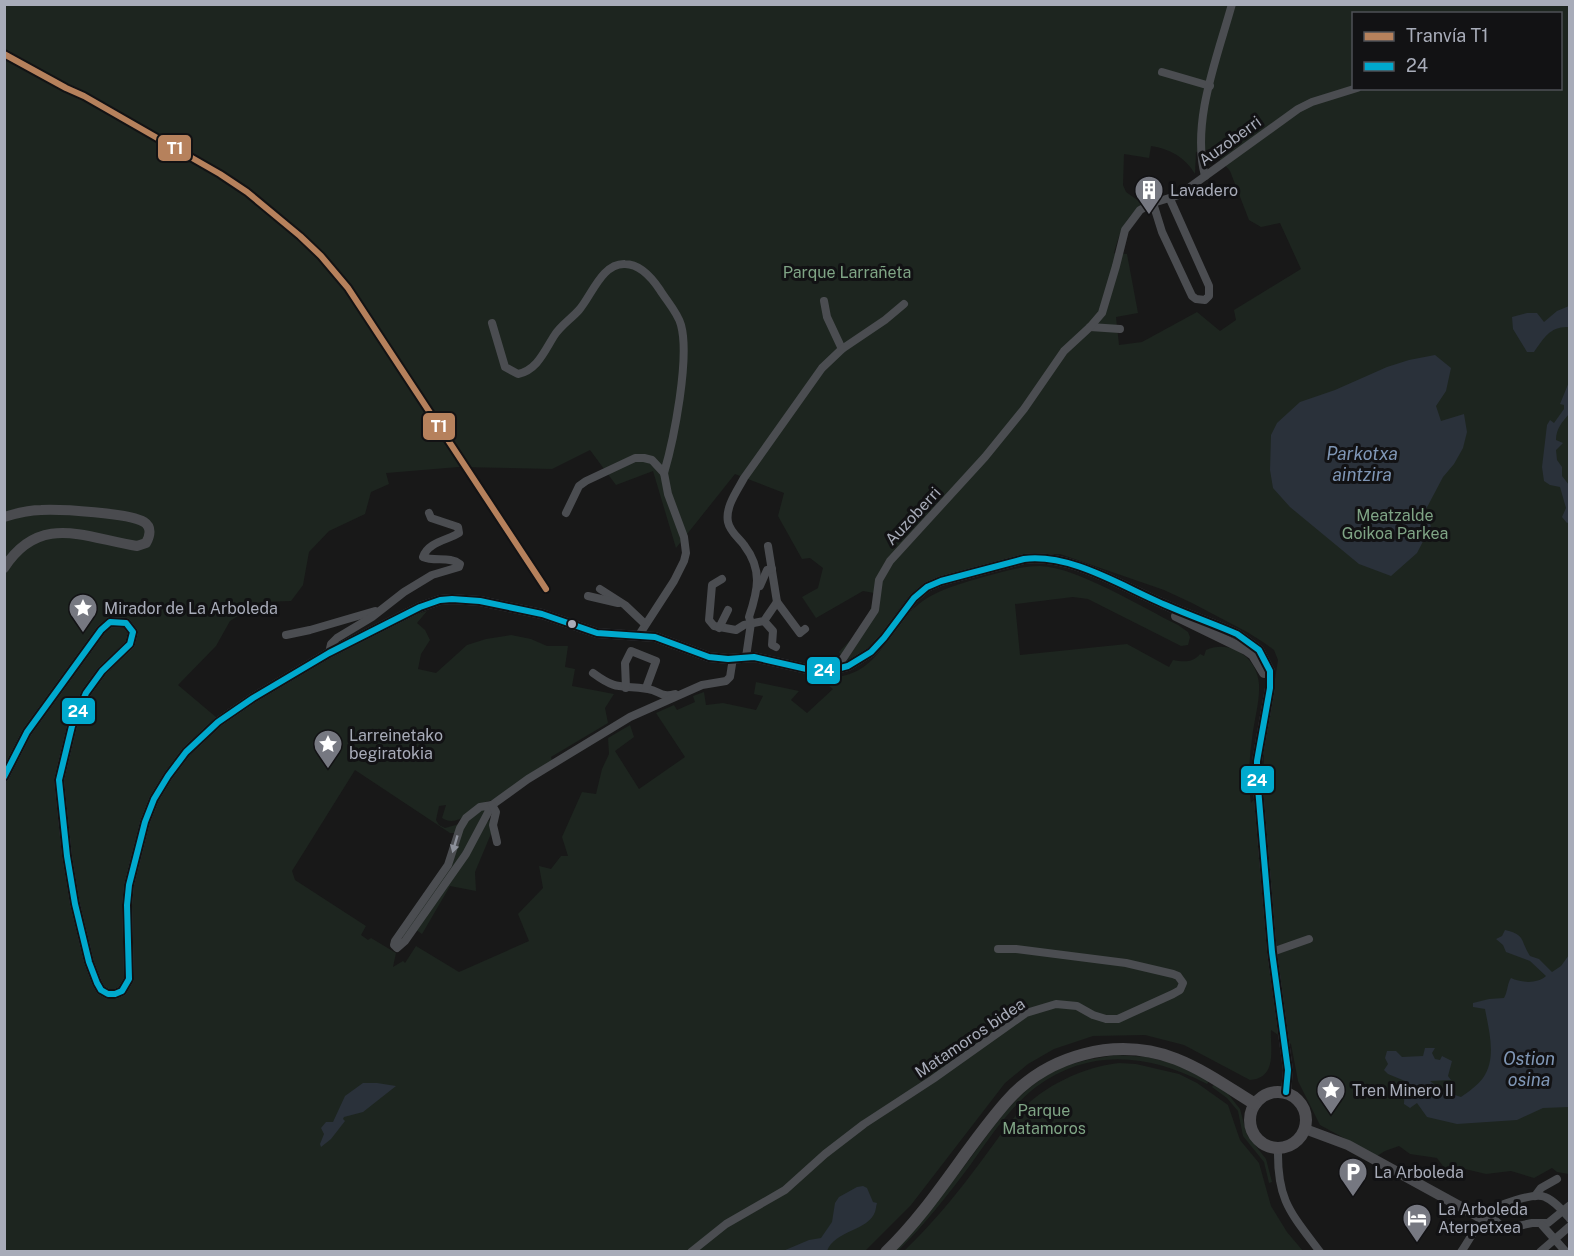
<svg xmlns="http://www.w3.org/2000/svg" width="1574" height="1256" font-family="'Public Sans',sans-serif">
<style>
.green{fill:#1d251f;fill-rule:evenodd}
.water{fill:#2a313a}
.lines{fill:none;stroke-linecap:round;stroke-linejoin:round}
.street{stroke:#4b4d51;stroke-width:8}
.secondary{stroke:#4a4b4f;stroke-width:10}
.primary{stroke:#4e4e52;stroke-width:12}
.bus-1-casing{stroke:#121214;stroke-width:10}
.bus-1{stroke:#00a9ce;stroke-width:6}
.tram-1-casing{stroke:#121214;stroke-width:10}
.tram-1{stroke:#b6815c;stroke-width:6}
.oneway{fill:#8c909a}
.bus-dot{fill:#a8acb9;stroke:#121214;stroke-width:2}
.labels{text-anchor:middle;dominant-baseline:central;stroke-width:6;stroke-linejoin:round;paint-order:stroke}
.street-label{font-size:16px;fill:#a8acb9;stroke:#121214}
.poi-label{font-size:16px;fill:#a8acb9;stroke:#121214;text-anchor:start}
.park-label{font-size:16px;fill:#7fa485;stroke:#121214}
.water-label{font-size:18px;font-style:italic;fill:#7f96b5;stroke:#121214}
.line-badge{stroke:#121214;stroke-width:2}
.badge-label{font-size:16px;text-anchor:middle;font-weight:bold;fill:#fff}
</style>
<rect width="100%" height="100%" fill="#181818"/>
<g class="green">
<path d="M5 5H1569V1174L1557 1172 1552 1168 1534 1178 1511 1171 1486 1174 1465 1169 1451 1171 1443 1166 1437 1158 1410 1154 1399 1146 1385 1151 1377 1156 1320 1125 1298 1081 1291 1044 1271 1030C1270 1048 1278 1078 1250 1080L1184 1045 1145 1035 1093 1036 1054 1049 1028 1064 1005 1083 911 1205 865 1251 5 1252ZM1354 14H1560V88H1354ZM1151 146C1170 149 1185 157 1195 174L1196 152 1211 149 1230 171 1249 220 1261 227 1280 223 1301 269 1234 310 1236 320 1220 331 1197 312 1142 342 1119 345 1116 317 1138 313 1127 254 1114 253C1119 233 1126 216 1143 204L1126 192 1123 185 1124 154 1149 158ZM590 450 616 485 653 471 676 548 735 474 784 493 778 516 802 559 810 558 823 568 818 588 802 597 816 618 863 591 874 593C872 617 856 635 839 652L845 661C856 656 869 649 877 640 894 620 904 595 927 582L1027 554H1060L1164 590 1192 603 1247 632 1263 642 1274 650 1278 660 1264 750 1263 789 1251 803C1248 782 1249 760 1252 739 1254 720 1260 702 1259 684 1257 657 1230 639 1206 650L1204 656 1200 654C1193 663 1183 662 1173 660L1169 667 1127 644 1020 655 1015 604 1073 597 1088 599 1181 646 1188 645 1190 637 1188 632 1178 625C1143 608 1077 567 1040 566 1018 566 995 574 973 580 949 587 927 594 909 613 879 647 873 680 818 678L833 689 807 713 791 700 799 691 756 682 754 694 763 696 756 710 723 703 706 705 704 692 693 696 695 702 677 710 674 705 656 713 685 757 639 789 615 751 634 737 630 725 608 738 609 754 602 769 596 794 582 792 562 837 568 856H561L551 869 539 866 543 888 518 914 529 941 459 972 416 946 405 963 403 961 393 967 396 953 371 938 368 940 361 935 366 926 295 880 292 871 355 770 450 833H456L459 824 445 828 439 825 436 820 439 806 446 805 442 818C457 828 471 810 484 803 488 800 493 801 497 798 515 785 532 771 552 761L551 757 608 723 605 708 614 694 572 686 575 669 565 667 568 646H547L531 639 511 635 486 639 467 645 436 673 418 669 421 654 430 640 425 630 417 623 427 611 400 619 285 682 223 723 178 685 216 646 230 621 260 602 291 601 303 585 309 552 329 531 365 514 371 492 389 484 386 473 458 467 552 469Z"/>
<path d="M487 809 468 846 404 938 402 936 452 862 460 835 466 824 479 810Z"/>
<path d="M498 817 475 872 476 891 450 886 422 934 415 929 486 823 491 819Z"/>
<path d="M1115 1055 1147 1057 1175 1064 1209 1081 1207 1084C1150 1054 1090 1047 1036 1087 1009 1108 990 1137 971 1164 948 1195 925 1224 898 1251L892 1252C919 1224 942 1195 966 1164 991 1131 1013 1095 1049 1074 1070 1062 1092 1059 1115 1055Z"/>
<path d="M1119 1063 1136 1064 1179 1074 1197 1083 1228 1105 1240 1140 1259 1163 1271 1206 1287 1232 1303 1251H904C929 1227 952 1200 973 1172 988 1153 1002 1131 1018 1113 1044 1086 1082 1067 1119 1063Z"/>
<path d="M1214 1084 1228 1094 1240 1109 1247 1135 1266 1159 1272 1182 1269 1183 1264 1162 1243 1136 1238 1111 1227 1098 1212 1087Z"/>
</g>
<g class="water">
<path d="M1569 306V327C1550 326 1544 338 1534 352H1527L1513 329 1512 317 1527 313H1537L1544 322 1557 311Z"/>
<path d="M1435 355 1451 368 1446 391 1436 406 1441 421 1464 414 1467 432 1463 448 1454 464 1443 477 1424 513 1431 526 1417 553 1391 576 1359 564 1290 507 1273 488 1270 470 1271 435 1277 423 1300 402 1335 390 1387 367 1409 360Z"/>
<path d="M1569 382V414C1562 422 1556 429 1556 440L1563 443 1556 450 1557 460 1562 467V476L1569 485V522L1567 523 1562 517 1566 508 1560 487 1550 485 1544 481 1542 467 1547 425 1550 420 1554 423 1564 409V405L1560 404Z"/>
<path d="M1505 930C1526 935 1520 940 1530 956L1539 959 1552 972 1561 966 1569 955V1107L1543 1108 1517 1120 1457 1124 1427 1117 1417 1103 1410 1108 1404 1104 1405 1081 1388 1074 1384 1070 1388 1064 1385 1058 1387 1051H1396L1402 1057 1423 1056 1425 1048H1435L1432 1053 1435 1059 1440 1060 1442 1056 1452 1061 1448 1076 1451 1080 1430 1081 1443 1091 1461 1097C1468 1092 1478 1085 1483 1078 1497 1058 1489 1031 1485 1009L1473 1007V1003L1489 999 1504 998C1508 991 1507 984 1511 978 1522 983 1537 984 1546 976L1530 961 1506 952 1503 945 1496 939 1502 936Z"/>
<path d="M363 1083H377L396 1086 363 1112 344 1117 343 1119 345 1121 331 1139 321 1147 320 1144 324 1134 321 1128 326 1122H333L345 1096Z"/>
<path d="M863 1186 867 1188 873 1202 877 1203C876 1206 876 1209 875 1212 868 1231 835 1230 827 1251H783L809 1240 821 1238 832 1222 835 1203 839 1197 857 1187Z"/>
</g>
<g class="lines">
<g class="street">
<path d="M1162 72 1210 86"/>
<path d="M1205 176C1191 122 1217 58 1232 4"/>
<path d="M1153 203 1162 232 1192 296 1196 299 1205 300 1209 296V286L1170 199"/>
<path d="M824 301 827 317 842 349"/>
<path d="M492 323 505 367 518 374C537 370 544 352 554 336 560 326 571 319 579 310 592 295 602 263 625 264 640 264 652 278 660 290 666 300 678 313 681 325 690 358 674 439 664 473"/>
<path d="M1090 327 1120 329"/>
<path d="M566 513 579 486 586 481 635 458H644L652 460 664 473 668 494 684 537 686 553 684 561 674 581 639 635"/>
<path d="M722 579 712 585 709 620 714 626 736 630 744 625 764 621 777 602 768 546"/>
<path d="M760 586 767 570 772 569"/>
<path d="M600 589 625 605 645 624"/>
<path d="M588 596 618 603"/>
<path d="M777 602 800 633 805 629"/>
<path d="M764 621 773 631 772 645 776 647"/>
<path d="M719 628 728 610"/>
<path d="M286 635 310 630 375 611"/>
<path d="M329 653 331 644 337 638 372 617 404 592 432 575 459 567 460 564C450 556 434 562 423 557 428 542 448 540 459 533L458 527 431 518 429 513"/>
<path d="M746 657 751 623 749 617C758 590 763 570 744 545 739 538 730 532 728 522 725 507 737 491 744 478L822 368 842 349 885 320 904 304"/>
<path d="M837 670 842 660 875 610 879 580 890 561 985 457 1024 409 1064 351 1090 327 1102 313 1116 266 1125 230 1140 210 1153 203 1179 195 1298 109 1312 102 1357 88"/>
<path d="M593 673C619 692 620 684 648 689 660 691 661 698 675 694"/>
<path d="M626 688 625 663 631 651 656 661 646 688"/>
<path d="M492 805 480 807 466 818 460 828 448 865 395 941 394 945 397 948 405 941 466 854 492 805 528 779 630 717 702 685 726 681 730 677 733 658"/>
<path d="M492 805 496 812 493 825 497 842"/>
<path d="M1272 952 1309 939"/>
<path d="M1278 1149C1277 1200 1290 1212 1320 1252"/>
<path d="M1535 1196 1541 1188 1557 1179"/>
<path d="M1488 1213 1504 1229 1532 1223H1548L1570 1205"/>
<path d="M1542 1225 1566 1252"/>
<path d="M691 1252 726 1224 785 1190 825 1154 864 1124 933 1079 1026 1013 1056 1004 1077 1006 1093 1015 1106 1019H1118L1173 994 1180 990 1183 983 1178 976 1173 974 1126 963 1016 949H998"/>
<path d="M1461 1252C1470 1239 1477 1224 1488 1213 1496 1205 1535 1192 1545 1197 1555 1201 1563 1211 1570 1219"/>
<path d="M1540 1252 1570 1226"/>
</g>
<g class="secondary">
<path d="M4 517C17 513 29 510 41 510 60 509 130 513 144 522 152 527 150 536 146 543L137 546C85 538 40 512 4 568"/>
<path d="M1176 616 1246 650 1253 655 1264 673"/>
<path d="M4 777 27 732 101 630 110 622 126 623 133 632 130 644 102 671 86 693 72 726 59 780 67 856 75 904 89 962 97 983 101 990 108 994H115L122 991 129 979 127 905 129 885 145 822 154 799 168 776 186 752 218 722 253 698 329 653 420 607 440 600 452 599 480 601 542 614 597 633 655 637 709 657 728 659 754 657 811 670 829 671 848 666 871 652 884 638 914 598 927 587 941 581 1024 559C1072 553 1124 588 1168 606 1191 616 1214 624 1237 634L1259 650 1270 671V688L1257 761V776L1272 952 1288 1070 1286 1092"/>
<path d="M1305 1129 1348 1145 1483 1219"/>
</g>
<g class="primary">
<circle cx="1278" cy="1120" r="28"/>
<path d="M886 1252C933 1207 964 1150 1006 1102 1047 1055 1116 1036 1176 1059 1204 1070 1229 1088 1255 1104"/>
</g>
<g class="bus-1-casing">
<path id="bus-1" d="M4 777 27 732 101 630 110 622 126 623 133 632 130 644 102 671 86 693 72 726 59 780 67 856 75 904 89 962 97 983 101 990 108 994H115L122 991 129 979 127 905 129 885 145 822 154 799 168 776 186 752 218 722 253 698 329 653 420 607 440 600 452 599 480 601 542 614 597 633 655 637 709 657 728 659 754 657 811 670 829 671 848 666 871 652 884 638 914 598 927 587 941 581 1024 559C1072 553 1124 588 1168 606 1191 616 1214 624 1237 634L1259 650 1270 671V688L1257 761V776L1272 952 1288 1070 1286 1092"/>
</g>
<use href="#bus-1" class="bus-1"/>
<g class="tram-1-casing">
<path id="tram-1" d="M4 54 66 88 84 96 220 174 247 192 300 236 321 256 348 288 546 589"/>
</g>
<use href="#tram-1" class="tram-1"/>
</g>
<defs><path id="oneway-solid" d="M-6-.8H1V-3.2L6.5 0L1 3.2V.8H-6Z" transform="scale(1.5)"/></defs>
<use class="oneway" href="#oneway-solid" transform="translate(455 844) rotate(106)"/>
<defs>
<g id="building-pin" transform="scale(1.5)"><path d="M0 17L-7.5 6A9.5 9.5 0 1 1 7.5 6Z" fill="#767881" stroke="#121214"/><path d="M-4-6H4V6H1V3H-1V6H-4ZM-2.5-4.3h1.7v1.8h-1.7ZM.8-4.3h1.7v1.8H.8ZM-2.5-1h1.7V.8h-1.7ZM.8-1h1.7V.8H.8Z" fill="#fff"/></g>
<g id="sight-pin" transform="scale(1.5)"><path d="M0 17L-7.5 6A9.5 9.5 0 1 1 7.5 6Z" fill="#767881" stroke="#121214"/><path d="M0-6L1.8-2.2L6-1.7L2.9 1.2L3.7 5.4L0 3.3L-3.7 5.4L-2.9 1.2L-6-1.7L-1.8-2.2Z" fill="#fff"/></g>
<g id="parking-pin" transform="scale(1.5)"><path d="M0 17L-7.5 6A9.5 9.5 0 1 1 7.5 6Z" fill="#767881" stroke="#121214"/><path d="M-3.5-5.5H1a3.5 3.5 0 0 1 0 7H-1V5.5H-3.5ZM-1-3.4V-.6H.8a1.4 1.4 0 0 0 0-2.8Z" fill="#fff"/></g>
<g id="hotel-pin" transform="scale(1.5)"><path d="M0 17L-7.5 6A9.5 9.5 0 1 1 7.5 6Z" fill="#767881" stroke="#121214"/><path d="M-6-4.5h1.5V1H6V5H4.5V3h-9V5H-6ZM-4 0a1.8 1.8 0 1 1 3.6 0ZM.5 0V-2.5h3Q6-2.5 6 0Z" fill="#fff"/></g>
</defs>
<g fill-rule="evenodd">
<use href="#building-pin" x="1149" y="190"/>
<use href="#sight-pin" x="83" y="608"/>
<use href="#sight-pin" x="328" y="744"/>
<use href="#sight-pin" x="1331" y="1090"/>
<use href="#parking-pin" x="1353" y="1172"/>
<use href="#hotel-pin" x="1417" y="1218"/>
</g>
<circle class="bus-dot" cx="572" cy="624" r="5"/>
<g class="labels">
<g class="street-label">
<text transform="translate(1230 141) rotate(-36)">Auzoberri</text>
<text transform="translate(913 516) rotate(-47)">Auzoberri</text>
<text transform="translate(970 1038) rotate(-34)">Matamoros bidea</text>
</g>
<g class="poi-label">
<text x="1170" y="190">Lavadero</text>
<text x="104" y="608">Mirador de La Arboleda</text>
<text x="349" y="735">Larreinetako<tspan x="349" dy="18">begiratokia</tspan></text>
<text x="1352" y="1090">Tren Minero II</text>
<text x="1374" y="1172">La Arboleda</text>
<text x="1438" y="1209">La Arboleda<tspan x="1438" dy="18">Aterpetxea</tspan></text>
</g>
<g class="park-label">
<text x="847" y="272">Parque Larrañeta</text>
<text x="1395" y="515">Meatzalde<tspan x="1395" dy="18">Goikoa Parkea</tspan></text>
<text x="1044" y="1110">Parque<tspan x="1044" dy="18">Matamoros</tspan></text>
</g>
<g class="water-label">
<text x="1362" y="453">Parkotxa<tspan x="1362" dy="21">aintzira</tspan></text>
<text x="1529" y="1058">Ostion<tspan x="1529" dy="21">osina</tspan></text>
</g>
</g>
<g class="line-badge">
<rect x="157" y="134" width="35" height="28" rx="6" fill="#b6815c"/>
<rect x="422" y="412" width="34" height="29" rx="6" fill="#b6815c"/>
<rect x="806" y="656" width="35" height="29" rx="6" fill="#00a9ce"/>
<rect x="61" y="697" width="35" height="28" rx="6" fill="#00a9ce"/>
<rect x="1240" y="765" width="35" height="29" rx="6" fill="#00a9ce"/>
</g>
<g class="badge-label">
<text x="175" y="154">T1</text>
<text x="439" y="432">T1</text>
<text x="824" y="676">24</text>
<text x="78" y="717">24</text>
<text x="1257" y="786">24</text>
</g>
<rect width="1574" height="1256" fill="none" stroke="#a8acb9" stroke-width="12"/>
<rect x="1352" y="12" width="210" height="78" fill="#121214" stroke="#4e5056" stroke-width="1.5"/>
<rect x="1364" y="32" width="30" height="9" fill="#b6815c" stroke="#4e5056" stroke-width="1.5"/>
<text x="1406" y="42" font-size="18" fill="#a8acb9">Tranvía T1</text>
<rect x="1364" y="62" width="30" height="9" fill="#00a9ce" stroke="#4e5056" stroke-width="1.5"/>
<text x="1406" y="72" font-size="18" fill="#a8acb9">24</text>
</svg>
